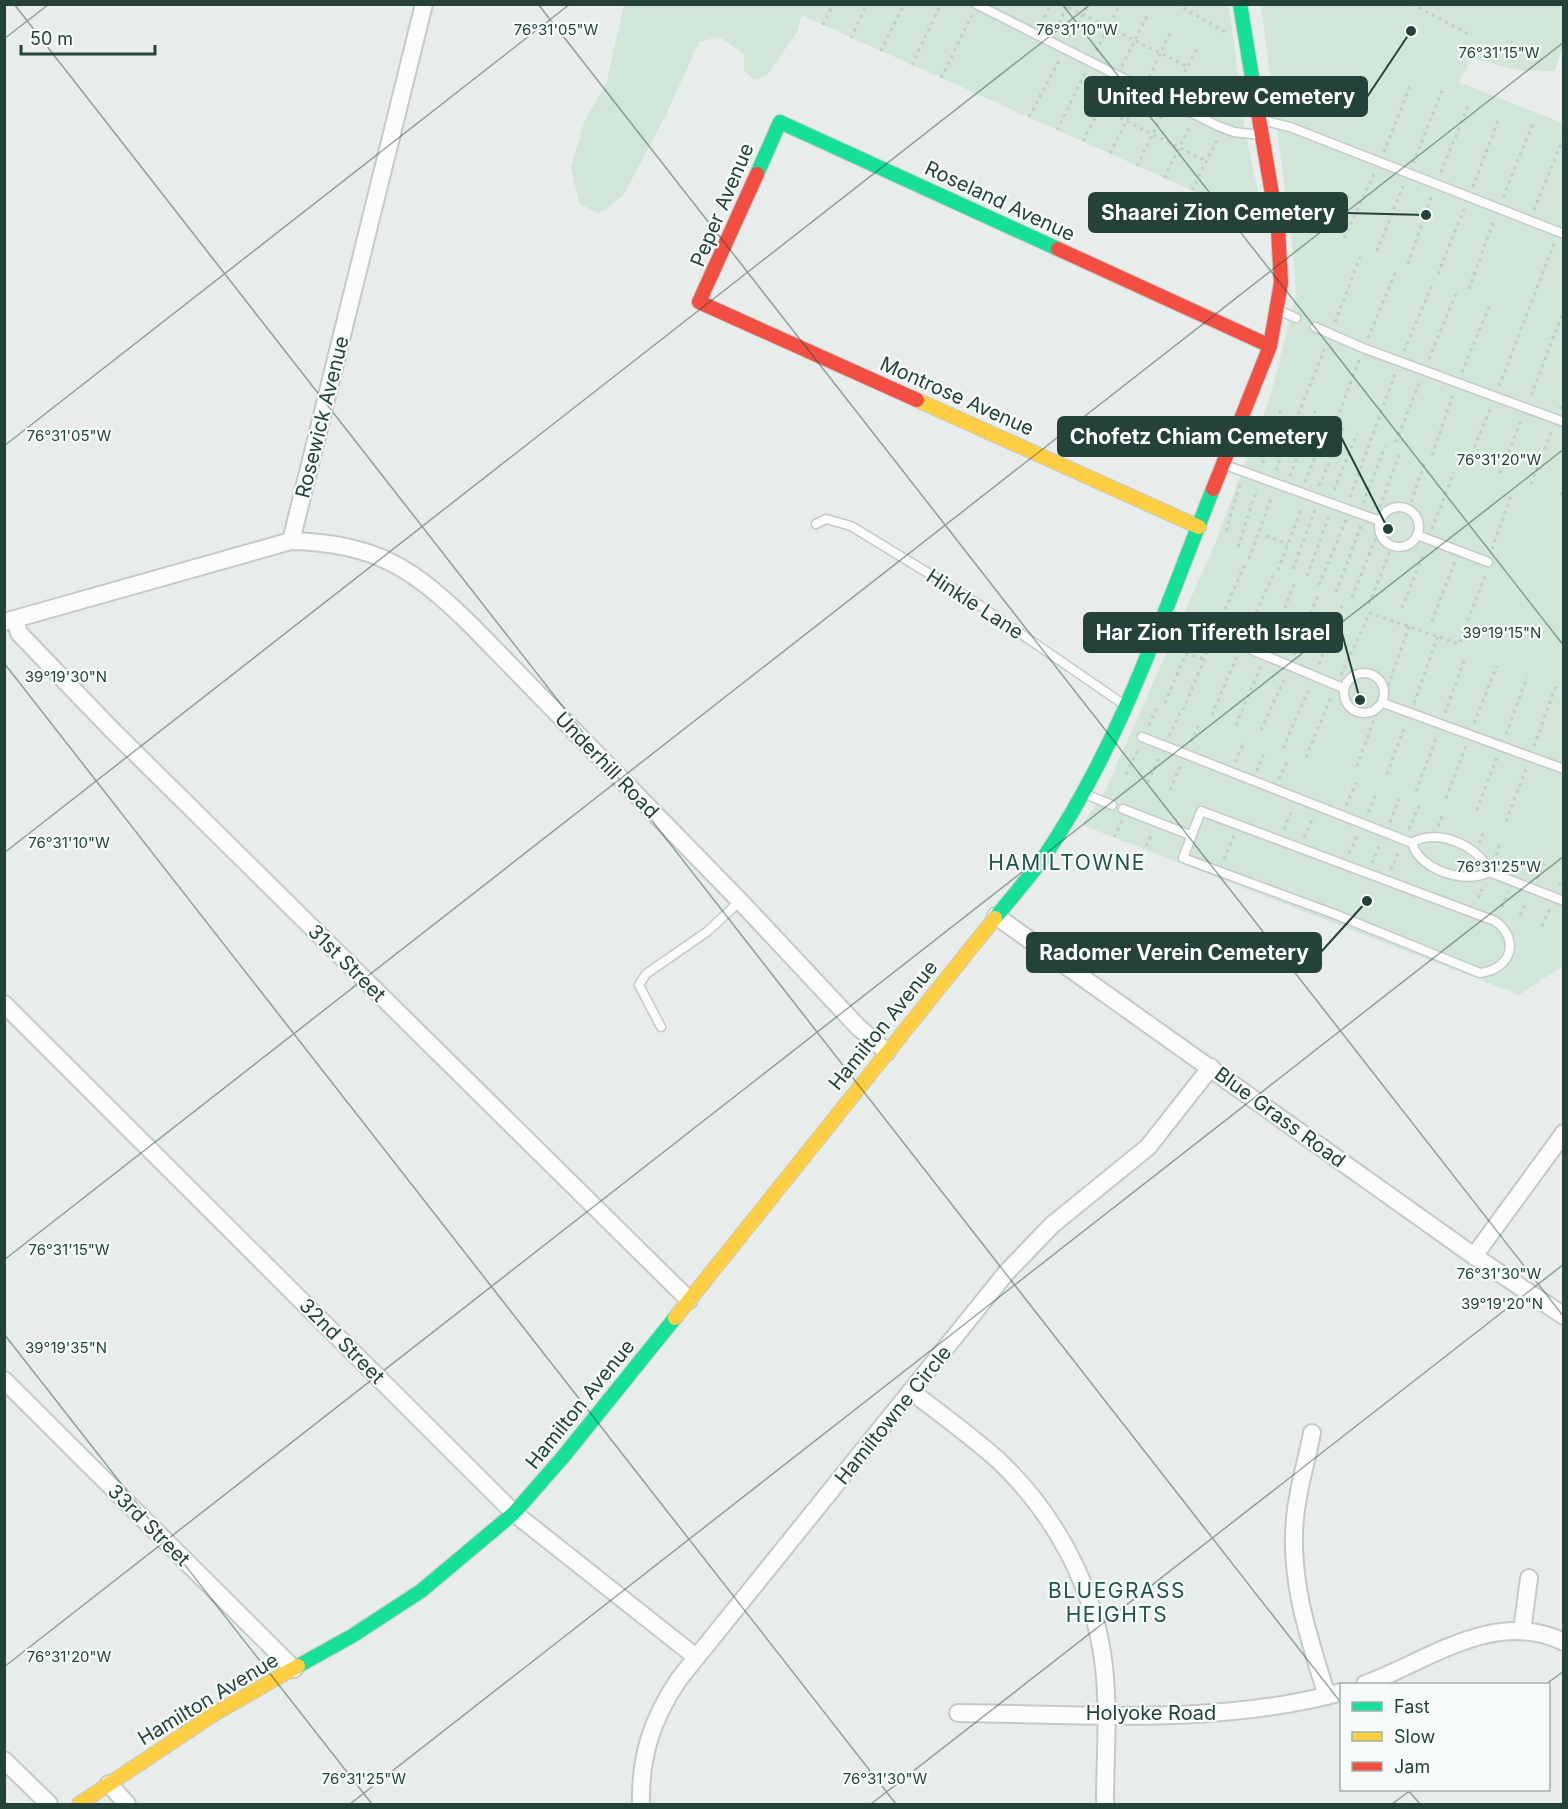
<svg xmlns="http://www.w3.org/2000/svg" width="1568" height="1809" font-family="Inter,sans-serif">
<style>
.green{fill:#d1e6d8}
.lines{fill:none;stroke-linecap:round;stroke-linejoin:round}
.lane-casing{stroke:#c5cac8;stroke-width:11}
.street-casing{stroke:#c5cac8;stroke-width:20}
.fast-casing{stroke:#c3cbc8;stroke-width:16}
.slow-casing{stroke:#c3cbc8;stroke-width:16}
.jam-casing{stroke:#c3cbc8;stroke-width:16}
.path{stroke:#c3ccca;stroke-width:3;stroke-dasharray:3 4.5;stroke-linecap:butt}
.lane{stroke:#fcfcfc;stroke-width:8}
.street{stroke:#fcfcfc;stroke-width:16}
.fast{stroke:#16e098;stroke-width:14}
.slow{stroke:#ffcf43;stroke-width:14}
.jam{stroke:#f24e42;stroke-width:14}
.ticks{fill:none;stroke:#24423a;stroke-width:1.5;stroke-opacity:0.45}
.labels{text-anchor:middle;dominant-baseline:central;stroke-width:4.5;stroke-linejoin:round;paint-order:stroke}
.street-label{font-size:20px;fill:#24423a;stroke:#f7fbf9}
.neighbourhood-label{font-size:21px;letter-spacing:1.5px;fill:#1f5548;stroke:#f7fbf9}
.ticks-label{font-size:15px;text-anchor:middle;fill:#24423a;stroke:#f7fbf9;stroke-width:4.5;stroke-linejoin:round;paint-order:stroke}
.leader{fill:none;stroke:#24423a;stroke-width:2}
.callout-dot{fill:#24423a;stroke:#f7fbf9;stroke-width:2}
.callout{fill:#24423a;stroke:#24423a;stroke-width:2}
.callout-label{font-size:21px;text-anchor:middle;font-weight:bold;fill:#fff}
</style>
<rect width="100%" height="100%" fill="#e8edeb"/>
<g class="green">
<path d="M624 5H1229L1245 132 1265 223 801 15 798 31 767 75 754 80 744 70V54L719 37 699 42 666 115 623 196 598 214 579 203 571 167 585 120 606 84Z"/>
<path d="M1261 5H1563V45L1555 71H1521L1472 58 1459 82 1563 123V966L1519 995 1082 825 1105 791 1214 546 1271 394 1296 295 1294 261Z"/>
</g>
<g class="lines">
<g class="lane-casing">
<g id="lane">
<path d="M976 4 1218 126 1234 132 1260 135"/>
<path d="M1261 120 1290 127 1564 234"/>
<path d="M1278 310 1296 318"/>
<path d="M1315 327 1363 348 1564 422"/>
<path d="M1225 465 1380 521"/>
<circle cx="1399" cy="527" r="20"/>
<path d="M816 524 826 519 851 526 969 598 1126 706"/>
<path d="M1417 535 1488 562"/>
<path d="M1165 611 1181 620"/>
<path d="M1197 627 1343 688"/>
<circle cx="1364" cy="693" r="20"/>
<path d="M1383 703 1564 769"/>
<path d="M1142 737 1412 843C1419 870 1466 885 1489 872"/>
<path d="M1085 794 1112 805"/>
<path d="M1123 809 1190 835"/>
<path d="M1201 811 1495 921C1521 940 1511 969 1480 973L1337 915 1183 858Z"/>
<path d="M1412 843C1435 827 1481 846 1489 872L1564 901"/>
<path d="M661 1027 639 985 646 974 708 931 740 901"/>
</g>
</g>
<g class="street-casing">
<g id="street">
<path d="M291 541 424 4"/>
<path d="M15 620 19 633 113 731 689 1300"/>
<path d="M4 622 291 541C376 543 413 568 472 626L740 901 858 1027 887 1052"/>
<path d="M996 916 1474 1256 1564 1316"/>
<path d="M4 1004 514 1513 696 1657"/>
<path d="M1474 1256 1564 1133"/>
<path d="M4 1380 294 1669"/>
<path d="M912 1392C941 1414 971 1436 998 1460 1056 1515 1095 1588 1104 1667 1109 1712 1105 1759 1105 1804"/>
<path d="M1312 1433C1307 1459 1299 1485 1296 1510 1287 1575 1308 1635 1327 1696"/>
<path d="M1522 1631 1529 1578"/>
<path d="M1365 1684C1428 1661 1495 1608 1564 1642"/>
<path d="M958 1713C1085 1714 1217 1726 1342 1692"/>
<path d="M4 1760 49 1804"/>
<path d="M109 1784 127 1804"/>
<path d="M641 1804C640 1756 652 1719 679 1679L1006 1273 1052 1225 1148 1147 1211 1067"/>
</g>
</g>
<g class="fast-casing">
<g id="fast">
<path d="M1240 4 1254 89"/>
<path d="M757 174 780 122 1058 249"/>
<path d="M995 918C1011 898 1029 878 1044 857 1120 745 1163 614 1213 489"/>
<path d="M298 1666 352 1636 421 1591 514 1513 563 1457 675 1318"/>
</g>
</g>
<g class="slow-casing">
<g id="slow">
<path d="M917 400 1199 527"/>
<path d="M675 1318 995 918"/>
<path d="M79 1804 214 1714 298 1666"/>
</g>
</g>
<g class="jam-casing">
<g id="jam">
<path d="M757 174 699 302 917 400"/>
<path d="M1058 249 1270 346"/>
<path d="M1213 489 1270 346 1281 283 1278 229 1254 89"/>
</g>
</g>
<g class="path">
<path d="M1062 4 1188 67"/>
<path d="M1177 4 1225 32"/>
<path d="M1412 4 1472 36"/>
<path d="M1041 24 1051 4"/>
<path d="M823 25 833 4"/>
<path d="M1056 30 1068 4"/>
<path d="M1071 37 1088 4"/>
<path d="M851 38 867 4"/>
<path d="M881 51 904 4"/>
<path d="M1096 51 1120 4"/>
<path d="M912 65 941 4"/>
<path d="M1122 66 1147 16"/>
<path d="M1149 77 1171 31"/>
<path d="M941 78 972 15"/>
<path d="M1174 92 1198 47"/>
<path d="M1100 108 1206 161"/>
<path d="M1029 117 1060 59"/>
<path d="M1057 130 1085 73"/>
<path d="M1083 141 1112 85"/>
<path d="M1384 152 1411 83"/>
<path d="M1110 153 1138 99"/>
<path d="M1413 163 1442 91"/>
<path d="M1137 166 1164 111"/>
<path d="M1441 172 1469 104"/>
<path d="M1164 178 1190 126"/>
<path d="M1473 187 1498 120"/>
<path d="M1192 190 1218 138"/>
<path d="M1503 197 1533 123"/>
<path d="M1534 210 1563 139"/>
<path d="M1344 238 1375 172"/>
<path d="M1377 251 1403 186"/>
<path d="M1408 264 1432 195"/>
<path d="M1438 274 1464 209"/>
<path d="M1469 289 1494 220"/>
<path d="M1335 322 1360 257"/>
<path d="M1368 338 1396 271"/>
<path d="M1404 351 1433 283"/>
<path d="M1429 359 1457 291"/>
<path d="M1462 372 1490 305"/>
<path d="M1499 386 1554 244"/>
<path d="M1531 395 1564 310"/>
<path d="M1560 409 1564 399"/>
<path d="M1337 419 1360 358"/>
<path d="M1396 442 1420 381"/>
<path d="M1432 455 1453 395"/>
<path d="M1263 463 1282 406"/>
<path d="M1466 468 1490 409"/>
<path d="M1276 470 1326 345"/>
<path d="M1500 473 1522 418"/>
<path d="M1290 476 1315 411"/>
<path d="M1305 482 1331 417"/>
<path d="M1531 484 1551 432"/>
<path d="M1319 486 1344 427"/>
<path d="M1334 490 1357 434"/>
<path d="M1561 495 1564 487"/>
<path d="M1350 497 1395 374"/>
<path d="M1363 503 1385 446"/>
<path d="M1380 507 1400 453"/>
<path d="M1409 509 1425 461"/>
<path d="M1432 529 1454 472"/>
<path d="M1226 531 1240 484"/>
<path d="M1266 536 1288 544"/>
<path d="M1238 547 1257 489"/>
<path d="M1492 549 1512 493"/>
<path d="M1249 559 1272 496"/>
<path d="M1293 569 1315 509"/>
<path d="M1278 570 1302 507"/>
<path d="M1307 576 1329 516"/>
<path d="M1319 585 1346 520"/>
<path d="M1336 592 1361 526"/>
<path d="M1352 597 1378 533"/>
<path d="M1369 604 1392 546"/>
<path d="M1402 608 1424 552"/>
<path d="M1432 621 1455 561"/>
<path d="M1219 623 1245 564"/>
<path d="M1247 633 1273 575"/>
<path d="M1271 643 1295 582"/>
<path d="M1294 655 1319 593"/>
<path d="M1319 664 1344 601"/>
<path d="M1341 675 1370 613 1459 644 1486 573"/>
<path d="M1386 693 1409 626"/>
<path d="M1165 703 1186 654 1204 659"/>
<path d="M1414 703 1438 636"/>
<path d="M1183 710 1210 645"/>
<path d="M1445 713 1465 658"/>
<path d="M1212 715 1237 656"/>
<path d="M1474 723 1497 666"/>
<path d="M1149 725 1158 705"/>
<path d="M1236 725 1261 666"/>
<path d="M1261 730 1285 678"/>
<path d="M1506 734 1527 677"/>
<path d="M1169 736 1180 713"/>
<path d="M1191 742 1200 722"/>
<path d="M1534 746 1557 683"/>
<path d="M1283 748 1310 686"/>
<path d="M1306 757 1332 695"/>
<path d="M1235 762 1245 741"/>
<path d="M1357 766 1376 714"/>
<path d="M1257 771 1264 753"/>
<path d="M1126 774 1139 748"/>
<path d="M1387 774 1405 726"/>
<path d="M1279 779 1287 762"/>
<path d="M1148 782 1160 756"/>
<path d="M1170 790 1181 765"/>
<path d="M1416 791 1437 736"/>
<path d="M1446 798 1466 746"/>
<path d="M1346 805 1356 783"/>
<path d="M1477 810 1497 757"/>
<path d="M1368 812 1377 792"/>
<path d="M1506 821 1526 769"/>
<path d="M1390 822 1399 799"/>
<path d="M1438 826 1443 814"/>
<path d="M1284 829 1293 808"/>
<path d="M1409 829 1419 806"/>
<path d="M1114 837 1122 820"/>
<path d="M1304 837 1314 816"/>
<path d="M1479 843 1483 833"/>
<path d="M1146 846 1152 834"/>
<path d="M1349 853 1358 834"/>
<path d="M1496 855 1500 842"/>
<path d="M1224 859 1234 835"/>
<path d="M1372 863 1380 844"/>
<path d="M1517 869 1521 857"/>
<path d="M1391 870 1399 851"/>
<path d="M1537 879 1544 864"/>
<path d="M1559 886 1564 877"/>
<path d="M1478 898 1482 889"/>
<path d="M1502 907 1508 892"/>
<path d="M1520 915 1527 901"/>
<path d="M1542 926 1550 908"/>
</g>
<use href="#lane" class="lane"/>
<use href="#street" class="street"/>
<use href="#fast" class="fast"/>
<use href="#slow" class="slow"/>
<use href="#jam" class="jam"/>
</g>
<path class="ticks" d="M14 4 1342 1704M538 4 1564 1317M1062 4 1564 646M4 39 49 4M4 446 570 4M4 663 896 1804M4 853 1091 4M4 1260 1564 42M4 1334 372 1804M4 1667 1564 449M1546 1684 1564 1671M1408 1790 1420 1804M350 1804 1564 856M871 1804 1564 1264M1392 1804 1411 1790"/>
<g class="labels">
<g class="street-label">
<text transform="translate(1000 201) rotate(25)">Roseland Avenue</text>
<text transform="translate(722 205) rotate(-67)">Peper Avenue</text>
<text transform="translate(957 396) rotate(24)">Montrose Avenue</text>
<text transform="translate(322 417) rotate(-76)">Rosewick Avenue</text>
<text transform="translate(975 604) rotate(33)">Hinkle Lane</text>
<text transform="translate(607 765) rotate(46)">Underhill Road</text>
<text transform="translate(347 963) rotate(45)">31st Street</text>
<text transform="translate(883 1025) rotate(-51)">Hamilton Avenue</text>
<text transform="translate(1280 1117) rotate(36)">Blue Grass Road</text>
<text transform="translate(342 1341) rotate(45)">32nd Street</text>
<text transform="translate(580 1404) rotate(-51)">Hamilton Avenue</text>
<text transform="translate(893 1415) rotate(-51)">Hamiltowne Circle</text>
<text transform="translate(149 1525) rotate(45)">33rd Street</text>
<text transform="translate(208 1699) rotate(-31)">Hamilton Avenue</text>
<text x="1151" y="1713">Holyoke Road</text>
</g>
<g class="neighbourhood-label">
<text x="1067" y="862">HAMILTOWNE</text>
<text x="1117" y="1590">BLUEGRASS<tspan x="1117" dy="24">HEIGHTS</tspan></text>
</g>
</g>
<g class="ticks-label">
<text x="556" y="35">76°31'05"W</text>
<text x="1077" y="35">76°31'10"W</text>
<text x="1499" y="58">76°31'15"W</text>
<text x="69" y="441">76°31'05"W</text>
<text x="1499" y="465">76°31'20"W</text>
<text x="1502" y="638">39°19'15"N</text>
<text x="66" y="682">39°19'30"N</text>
<text x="69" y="848">76°31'10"W</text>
<text x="1499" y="872">76°31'25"W</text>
<text x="69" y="1255">76°31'15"W</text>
<text x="1499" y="1279">76°31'30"W</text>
<text x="1502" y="1309">39°19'20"N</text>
<text x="66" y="1353">39°19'35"N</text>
<text x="69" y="1662">76°31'20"W</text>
<text x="364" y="1784">76°31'25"W</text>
<text x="885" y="1784">76°31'30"W</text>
</g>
<path class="leader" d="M1411 31L1367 97M1426 215L1347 213M1388 529L1341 437M1360 700L1342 633M1367 901L1321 952"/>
<g class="callout-dot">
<circle cx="1411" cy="31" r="6"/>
<circle cx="1426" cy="215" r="6"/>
<circle cx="1388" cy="529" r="6"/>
<circle cx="1360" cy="700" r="6"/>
<circle cx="1367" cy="901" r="6"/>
</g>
<g class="callout">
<rect x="1085" y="77" width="282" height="39" rx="6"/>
<rect x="1089" y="193" width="258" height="39" rx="6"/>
<rect x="1058" y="417" width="283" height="39" rx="6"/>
<rect x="1084" y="613" width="258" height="39" rx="6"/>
<rect x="1027" y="933" width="294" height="39" rx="6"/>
</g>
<g class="callout-label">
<text x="1226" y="104">United Hebrew Cemetery</text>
<text x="1218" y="220">Shaarei Zion Cemetery</text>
<text x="1199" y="444">Chofetz Chiam Cemetery</text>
<text x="1213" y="640">Har Zion Tifereth Israel</text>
<text x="1174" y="960">Radomer Verein Cemetery</text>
</g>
<rect width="1568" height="1809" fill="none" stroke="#24423a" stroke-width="12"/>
<rect x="1340" y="1683" width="210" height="108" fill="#f7fbf9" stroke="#a3b1ad" stroke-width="1.5"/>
<rect x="1352" y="1702" width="30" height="9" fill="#16e098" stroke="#a3b1ad" stroke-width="1.5"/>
<text x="1394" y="1713" font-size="18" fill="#24423a">Fast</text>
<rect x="1352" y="1732" width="30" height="9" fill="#ffcf43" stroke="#a3b1ad" stroke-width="1.5"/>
<text x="1394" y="1743" font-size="18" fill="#24423a">Slow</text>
<rect x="1352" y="1762" width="30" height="9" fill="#f24e42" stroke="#a3b1ad" stroke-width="1.5"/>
<text x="1394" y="1773" font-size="18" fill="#24423a">Jam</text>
<path d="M21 45v9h134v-9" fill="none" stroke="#24423a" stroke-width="3"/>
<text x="30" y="45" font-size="18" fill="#24423a" stroke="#f7fbf9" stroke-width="4.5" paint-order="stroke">50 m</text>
</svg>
